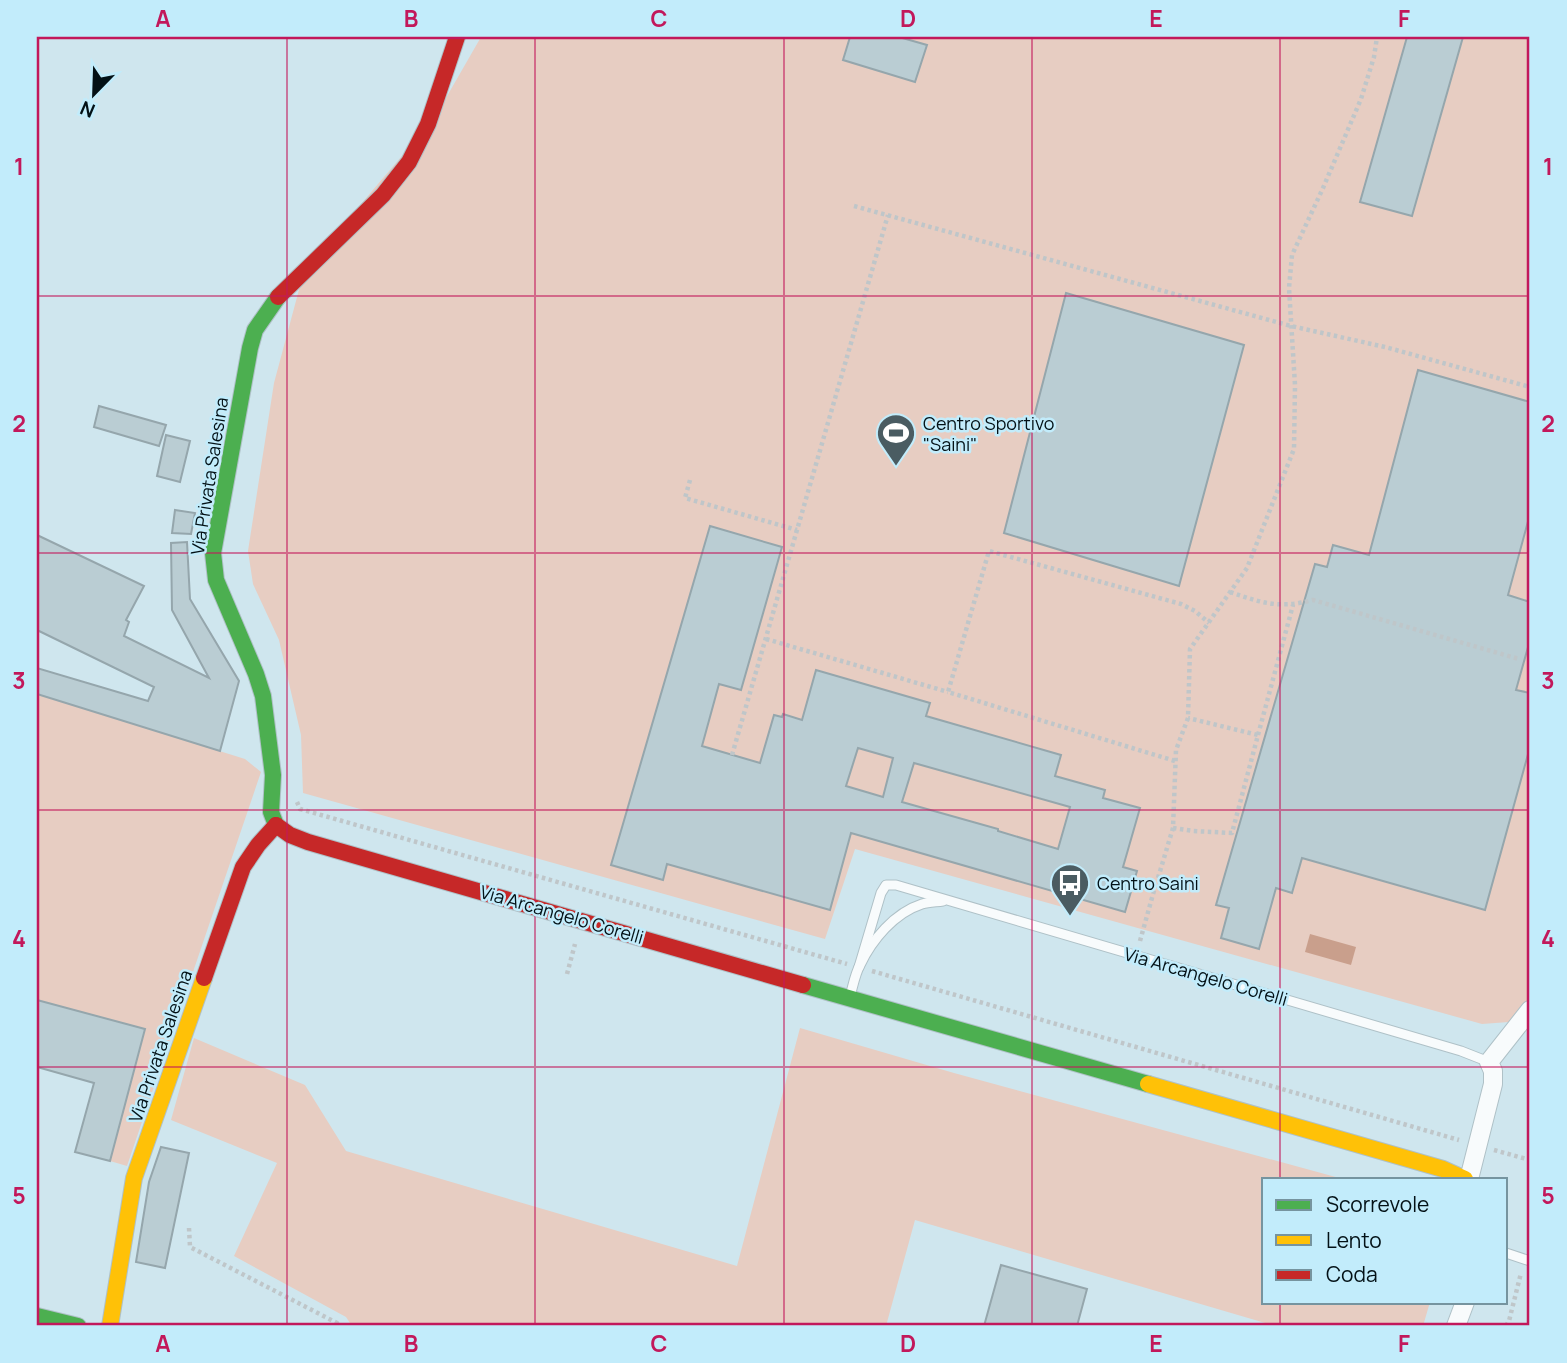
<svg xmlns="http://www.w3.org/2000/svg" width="1567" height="1363" font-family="Manrope,sans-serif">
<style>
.green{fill:#e7cdc2}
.water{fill:#c99f8c}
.building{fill:#bacdd3;stroke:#95a6ac;stroke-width:2;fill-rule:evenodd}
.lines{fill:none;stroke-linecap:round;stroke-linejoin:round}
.lane-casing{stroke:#afc1c7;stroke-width:11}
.street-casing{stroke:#afc1c7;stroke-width:20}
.fast-casing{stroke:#afc1c7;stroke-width:18}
.slow-casing{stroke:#afc1c7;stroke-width:18}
.jam-casing{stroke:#afc1c7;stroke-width:18}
.path{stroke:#bfc6c9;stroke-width:4.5;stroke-dasharray:3.5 3.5;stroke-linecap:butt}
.lane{stroke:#f8fbfc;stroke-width:9}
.street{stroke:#f8fbfc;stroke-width:18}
.fast{stroke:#4caf50;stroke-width:16}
.slow{stroke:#ffc107;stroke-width:16}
.jam{stroke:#c62828;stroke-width:16}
.grid{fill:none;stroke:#c2185b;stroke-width:2;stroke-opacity:0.55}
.labels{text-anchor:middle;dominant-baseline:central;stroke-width:5;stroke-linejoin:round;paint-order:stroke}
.poi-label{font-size:18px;fill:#031116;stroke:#c2ecfb;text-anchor:start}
.street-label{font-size:18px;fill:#031116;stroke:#c2ecfb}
.neatline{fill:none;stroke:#c2185b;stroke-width:2.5}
.grid-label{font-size:23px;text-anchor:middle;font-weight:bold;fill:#c2185b}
</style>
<rect width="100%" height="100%" fill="#cfe6ee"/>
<g class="green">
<path d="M481 37H1530V1026L1522 1021 1482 1024 855 849 825 939 303 793 301 735 279 640 253 584 248 551 274 383 304 271 435 117Z"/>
<path d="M37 694 245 759 261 772 127 1166 110 1161 145 1030 37 1000Z"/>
<path d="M800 1028 954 1073 1343 1179H1264V1302H1430L1423 1326H1275L915 1220 886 1326H352L346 1317 234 1256 277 1163 171 1120 194 1038 305 1085 346 1151 737 1266Z"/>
</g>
<path class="water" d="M1310 934 1356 947 1351 965 1305 952Z"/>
<g class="building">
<path d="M850 37H899L927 45 915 82 843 60Z"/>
<path d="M1407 37H1463L1412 216 1360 202Z"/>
<path d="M1066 293 1244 345 1179 586 1004 533Z"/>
<path d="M1418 370 1530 402V514L1508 595 1530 602V640L1516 690 1530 693V747L1485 910 1302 858 1292 893 1276 888 1259 949 1221 938 1229 908 1216 905 1315 564 1327 567 1333 545 1369 555Z"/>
<path d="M99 406 166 425 159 446 94 427Z"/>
<path d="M166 435 190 441 180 482 157 476Z"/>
<path d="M175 510 195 513 191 534 172 533Z"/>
<path d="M710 526 782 547 741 690 719 684 702 746 760 763 774 715 782 717 783 714 802 720 816 670 930 703 926 716 1061 755 1055 776 1105 790 1103 798 1140 808 1123 867 1137 871 1125 912 851 833 830 910 667 864 663 880 611 865ZM858 748 893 758 883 797 846 786ZM914 763 1070 807 1058 849 998 831V829L902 802Z"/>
<path d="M37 535 144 586 126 620 129 622 124 636 209 678 172 610 171 543 187 542 190 599 239 681 220 751 37 694V668L148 701 154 687 37 630Z"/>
<path d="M37 1000 145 1029 110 1161 75 1152 94 1083 37 1067Z"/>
<path d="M161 1147 189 1153 165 1268 136 1262 149 1182Z"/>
<path d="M1001 1265 1087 1289 1077 1326H984Z"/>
</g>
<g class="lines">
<g class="lane-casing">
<g id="lane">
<path d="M859 967 881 893 886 885H896L1461 1051 1489 1062"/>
<path d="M850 996C853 986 855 974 860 965 872 940 894 913 922 904 928 902 936 902 943 901"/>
<path d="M1506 1253 1530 1261"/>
</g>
</g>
<g class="street-casing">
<g id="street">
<path d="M1469 1179 1493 1084V1071L1489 1062 1530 1010"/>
<path d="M1456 1326 1465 1302"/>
</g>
</g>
<g class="fast-casing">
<g id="fast">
<path d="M276 825 271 812 273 775 263 696 256 674 216 580 213 553 250 348 255 330 278 297"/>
<path d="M803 985 1148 1084"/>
<path d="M37 1316 78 1326"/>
</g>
</g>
<g class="slow-casing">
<g id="slow">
<path d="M1148 1084 1443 1169 1465 1179"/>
<path d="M110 1326 134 1178 204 978"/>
</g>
</g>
<g class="jam-casing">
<g id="jam">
<path d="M278 297 383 195 409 162 428 124 457 37"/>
<path d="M276 825 290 835 308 842 803 985"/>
<path d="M204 978 243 867 258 845 276 825"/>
</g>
</g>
<g class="path">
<path d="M854 206 1291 326 1385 347 1530 387"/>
<path d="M690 480 685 498 797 530"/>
<path d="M1230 592C1262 603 1279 609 1313 600L1519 659"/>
<path d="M766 639 948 692"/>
<path d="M1258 735 1293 605"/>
<path d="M732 755 888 215"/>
<path d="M1175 761 948 692 989 551 1181 604 1195 611 1209 623"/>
<path d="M297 802 300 809 847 964"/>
<path d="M1173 828 1193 831 1232 833 1258 735 1188 718"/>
<path d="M1158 878 1173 828 1176 750 1188 718 1190 649 1247 568 1294 449 1295 385 1289 288 1292 255 1323 188 1361 99 1374 57 1377 37"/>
<path d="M1140 941 1155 887"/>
<path d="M872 971 1459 1140"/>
<path d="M567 974 575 944"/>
<path d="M1494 1150 1530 1160"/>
<path d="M189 1228 190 1247 337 1323 339 1326"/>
<path d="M1506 1326 1509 1321 1521 1273"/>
</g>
<use href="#lane" class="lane"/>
<use href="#street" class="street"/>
<use href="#fast" class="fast"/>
<use href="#slow" class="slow"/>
<use href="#jam" class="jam"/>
</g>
<path class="grid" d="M287 37V1326M535 37V1326M784 37V1326M1032 37V1326M1280 37V1179M37 296H1530M37 553H1530M37 810H1530M37 1067H1530M1280 1302V1326"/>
<defs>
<g id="stadium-pin" transform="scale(2.0125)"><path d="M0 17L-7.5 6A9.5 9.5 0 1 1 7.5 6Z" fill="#4a5c62" stroke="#c2ecfb"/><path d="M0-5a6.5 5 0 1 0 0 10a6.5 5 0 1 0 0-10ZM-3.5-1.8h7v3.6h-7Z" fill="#fff"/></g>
<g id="bus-pin" transform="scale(2.0125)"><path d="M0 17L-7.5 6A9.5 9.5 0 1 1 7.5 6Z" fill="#4a5c62" stroke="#c2ecfb"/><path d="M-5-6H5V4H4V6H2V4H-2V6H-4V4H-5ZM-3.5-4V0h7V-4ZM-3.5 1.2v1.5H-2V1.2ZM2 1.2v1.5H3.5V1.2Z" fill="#fff"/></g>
</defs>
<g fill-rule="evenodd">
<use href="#stadium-pin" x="896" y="433"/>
<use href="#bus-pin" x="1070" y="883"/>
</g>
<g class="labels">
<g class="poi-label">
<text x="923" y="423">Centro Sportivo<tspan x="923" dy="21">"Saini"</tspan></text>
<text x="1097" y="883">Centro Saini</text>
</g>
<g class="street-label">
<text transform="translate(209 476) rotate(-81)">Via Privata Salesina</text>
<text transform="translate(562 914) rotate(16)">Via Arcangelo Corelli</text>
<text transform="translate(1206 976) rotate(16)">Via Arcangelo Corelli</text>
<text transform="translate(160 1046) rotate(-71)">Via Privata Salesina</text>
</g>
</g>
<rect width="1567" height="1363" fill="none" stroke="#c2ecfb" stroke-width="77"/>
<rect x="1262" y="1178" width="245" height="126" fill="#c2ecfb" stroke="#76949f" stroke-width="2"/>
<rect x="1276" y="1200" width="35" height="10" fill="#4caf50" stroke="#76949f" stroke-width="2"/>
<text x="1326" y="1212" font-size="21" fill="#031116">Scorrevole</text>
<rect x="1276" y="1235" width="35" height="10" fill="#ffc107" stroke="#76949f" stroke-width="2"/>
<text x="1326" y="1248" font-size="21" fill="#031116">Lento</text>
<rect x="1276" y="1270" width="35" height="10" fill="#c62828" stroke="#76949f" stroke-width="2"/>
<text x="1326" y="1282" font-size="21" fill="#031116">Coda</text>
<g transform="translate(94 94) rotate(203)" stroke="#c2ecfb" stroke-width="5" paint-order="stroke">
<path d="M0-5L12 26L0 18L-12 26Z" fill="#031116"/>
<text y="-10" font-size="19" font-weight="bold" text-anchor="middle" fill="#031116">N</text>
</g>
<rect x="38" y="38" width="1490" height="1286" class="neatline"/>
<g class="grid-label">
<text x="163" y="27">A</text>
<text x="411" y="27">B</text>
<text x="659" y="27">C</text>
<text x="908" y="27">D</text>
<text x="1156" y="27">E</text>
<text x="1404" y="27">F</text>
<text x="19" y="175">1</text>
<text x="1548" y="175">1</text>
<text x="19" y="432">2</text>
<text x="1548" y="432">2</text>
<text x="19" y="689">3</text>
<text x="1548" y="689">3</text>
<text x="19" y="947">4</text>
<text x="1548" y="947">4</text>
<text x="19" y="1204">5</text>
<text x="1548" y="1204">5</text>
<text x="163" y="1352">A</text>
<text x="411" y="1352">B</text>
<text x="659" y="1352">C</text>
<text x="908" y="1352">D</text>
<text x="1156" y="1352">E</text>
<text x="1404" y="1352">F</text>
</g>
</svg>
